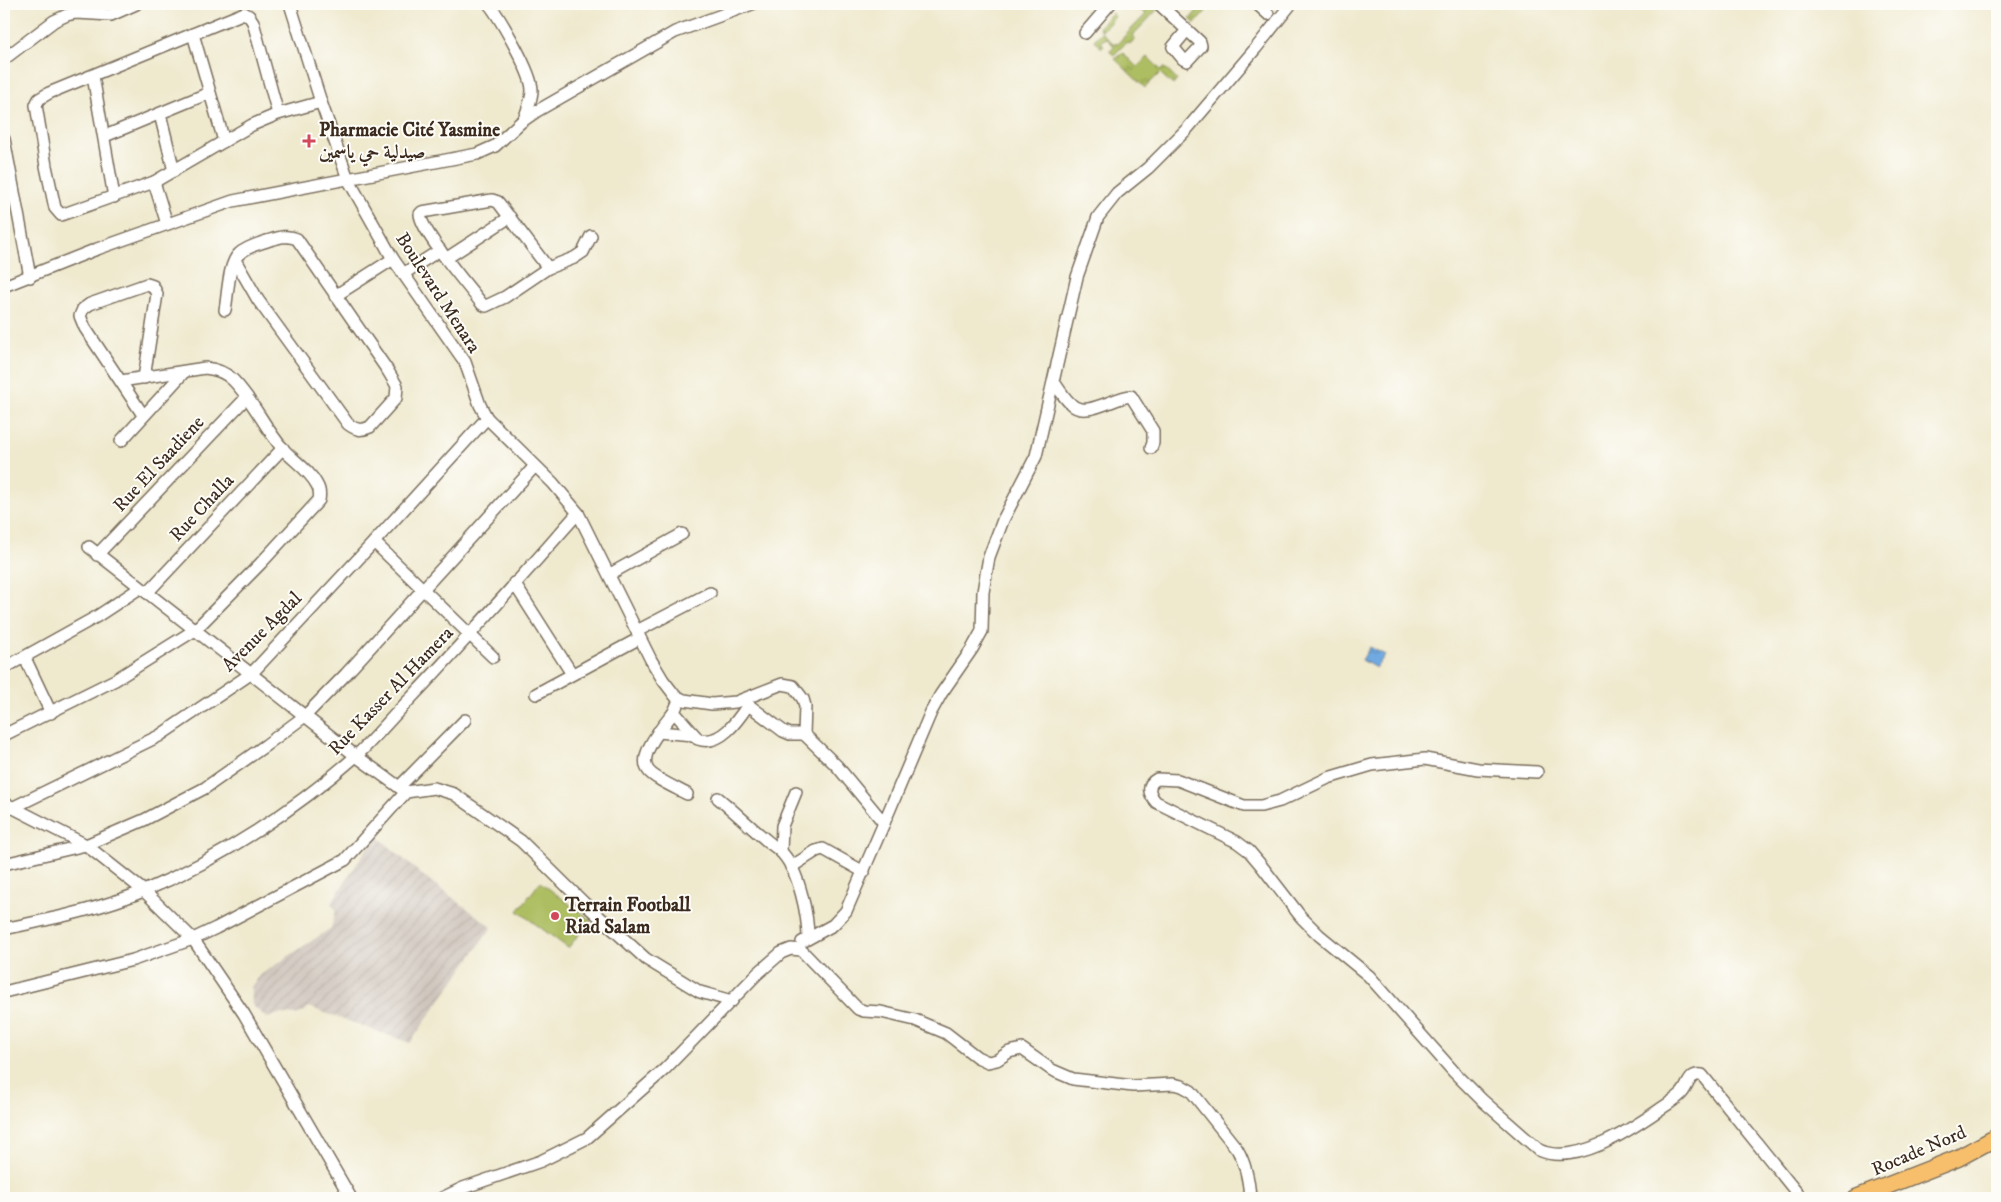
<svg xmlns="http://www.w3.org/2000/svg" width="2001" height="1202" font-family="'IM FELL DW Pica',Amiri,serif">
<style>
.industrial{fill:url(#industrial-furrows)}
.grass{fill:url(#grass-tufts);stroke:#747440}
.garden{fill:#adbe62;stroke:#747440}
.water{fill:url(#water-ripples);stroke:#566a80}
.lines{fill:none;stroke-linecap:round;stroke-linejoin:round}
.minor-casing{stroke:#7a6d5c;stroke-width:14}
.highway-casing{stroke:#7a6d5c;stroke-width:19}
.minor{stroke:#fff;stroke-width:11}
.highway{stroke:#f7bf6c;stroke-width:16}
.poi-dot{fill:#d1495b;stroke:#fdfcf7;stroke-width:2}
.labels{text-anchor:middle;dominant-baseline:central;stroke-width:4;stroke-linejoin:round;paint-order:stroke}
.poi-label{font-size:19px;font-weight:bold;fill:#3b2a1e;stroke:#fdfcf7;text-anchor:start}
.street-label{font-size:19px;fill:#3b2a1e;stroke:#fdfcf7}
</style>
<defs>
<pattern id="industrial-furrows" width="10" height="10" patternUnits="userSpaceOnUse" patternTransform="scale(1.25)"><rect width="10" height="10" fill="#ccc2b9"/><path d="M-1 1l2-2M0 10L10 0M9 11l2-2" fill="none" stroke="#b0a79f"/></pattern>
<pattern id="grass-tufts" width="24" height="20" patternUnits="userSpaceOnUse" patternTransform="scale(1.25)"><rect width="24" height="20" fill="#adbe62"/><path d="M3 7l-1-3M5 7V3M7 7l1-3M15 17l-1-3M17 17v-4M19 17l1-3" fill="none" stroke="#8e9b50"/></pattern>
<pattern id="water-ripples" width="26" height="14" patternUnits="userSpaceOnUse" patternTransform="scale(1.25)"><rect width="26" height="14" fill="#71aae1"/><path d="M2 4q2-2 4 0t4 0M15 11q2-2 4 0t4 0" fill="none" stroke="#5e8bb6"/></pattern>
</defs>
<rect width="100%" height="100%" fill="#fdfcf7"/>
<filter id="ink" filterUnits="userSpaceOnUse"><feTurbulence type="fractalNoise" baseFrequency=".02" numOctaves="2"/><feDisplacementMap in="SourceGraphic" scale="10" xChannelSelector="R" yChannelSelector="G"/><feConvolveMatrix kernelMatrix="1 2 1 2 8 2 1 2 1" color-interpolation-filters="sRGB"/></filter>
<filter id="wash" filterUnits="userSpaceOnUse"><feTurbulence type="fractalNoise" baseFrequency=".0096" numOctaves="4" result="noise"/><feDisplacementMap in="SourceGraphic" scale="20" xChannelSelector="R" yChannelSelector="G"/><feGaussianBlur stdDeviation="1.12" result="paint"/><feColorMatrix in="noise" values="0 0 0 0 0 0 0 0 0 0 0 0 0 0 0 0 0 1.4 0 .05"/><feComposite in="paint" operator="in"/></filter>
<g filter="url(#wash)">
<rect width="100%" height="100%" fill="#efe9ce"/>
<path class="industrial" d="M376 835 421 874 492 927 410 1043 308 1007 305 1011 296 1015 279 1014 267 1018 252 1005 251 987 259 976 331 928 336 910 331 903Z"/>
<g class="grass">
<path d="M1140 4H1151L1157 10 1132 36 1135 39 1130 44 1127 42 1114 55 1109 51 1114 46 1106 38 1101 42 1104 45 1101 48 1094 40 1102 32 1114 44 1118 43 1146 14 1136 7Z"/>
<path d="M1203 4H1212L1195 24 1190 19Z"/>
<path d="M1112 13 1115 17 1102 31 1099 27Z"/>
<path d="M1122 52 1137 67 1148 57 1161 70 1164 67 1177 80 1173 85 1160 73 1145 88 1115 59Z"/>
</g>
<path class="garden" d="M540 882 591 920 568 948 518 911Z"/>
<path class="water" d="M1370 647 1385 655 1376 668 1362 660Z"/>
</g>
<g filter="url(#ink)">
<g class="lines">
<g class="minor-casing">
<g id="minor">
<path d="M290 4 321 102 348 179 393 259 465 362 480 405 487 418 553 483 578 513 651 660 663 680 676 697 684 700 712 704 723 703 736 702 782 684 793 686 803 699 805 706 804 734 837 766 884 823 931 712 941 694 972 649 982 631 983 592 989 557 1003 520 1036 456 1077 277 1098 217 1117 193 1148 168 1187 129 1256 48 1291 4"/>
<path d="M489 4C500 18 532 73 532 90 532 100 527 110 524 120"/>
<path d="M1159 4 1200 42 1201 46 1187 61 1183 59 1173 47 1187 30"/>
<path d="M1257 4 1268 14"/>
<path d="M1085 33 1110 4"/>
<path d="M193 34 224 141"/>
<path d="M4 59 54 21 67 15 76 13 111 15 136 4"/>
<path d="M93 76 114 197"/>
<path d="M160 114 174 171"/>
<path d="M278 114 253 22 249 16 244 13 49 93 39 99 36 105 46 166 55 208 61 215 154 182 252 125 278 114 321 102"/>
<path d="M105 136 209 93"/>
<path d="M4 139 30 277"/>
<path d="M154 182 167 224"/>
<path d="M447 258 510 217"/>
<path d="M548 268 498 202 492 200 422 212 420 214C421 232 469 287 482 304L486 306 505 297 548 268 574 258 583 252 591 236"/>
<path d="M403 274 440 250"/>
<path d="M4 286 97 249 233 201 477 154 495 146 521 122 537 111 675 32 752 4"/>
<path d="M335 296 393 259"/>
<path d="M225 310C228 295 228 264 239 254 246 247 258 244 267 241 277 238 287 234 297 239L388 371 397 386 396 398 370 427C361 431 356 430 348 424L258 300 235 260"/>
<path d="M1054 382C1059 389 1064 398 1071 404 1085 419 1114 397 1131 396L1153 431V443L1151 448"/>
<path d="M143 415 85 328 80 316 83 309 90 304 147 284 153 286 157 294 144 378"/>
<path d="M121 441 184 372"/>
<path d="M374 542 493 657"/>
<path d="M89 547 356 756 406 792"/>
<path d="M97 555 247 397"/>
<path d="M610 574 682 534"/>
<path d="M514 583 572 674"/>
<path d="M147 593 283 448"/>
<path d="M637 631 710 593"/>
<path d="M25 658 51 713"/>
<path d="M6 667 96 617 140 588"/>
<path d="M536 694 640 638"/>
<path d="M680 698 674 712 698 739C720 747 738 720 748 705"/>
<path d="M742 700 783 731 790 734H804"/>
<path d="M674 712C665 724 637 754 648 770 653 778 678 789 687 794"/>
<path d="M658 732 694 735"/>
<path d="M4 735 115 680 195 630 261 563 319 500C320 495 320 490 317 485 310 471 294 461 283 449 264 427 253 400 233 380 225 372 216 369 205 368L121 381"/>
<path d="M1537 772 1478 769 1425 759 1372 765 1328 778 1280 801 1261 806H1244L1178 780 1157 779C1146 785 1149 794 1156 802L1237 842 1249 851 1260 864 1301 917 1319 935 1369 976 1454 1072 1482 1100 1539 1150C1575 1167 1630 1130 1659 1110 1666 1105 1675 1100 1681 1094 1689 1086 1688 1073 1702 1075L1801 1198"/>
<path d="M399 787 465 720"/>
<path d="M718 798C734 811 749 826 765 839 770 844 778 848 783 854 799 872 808 915 808 938"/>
<path d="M4 803 86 845 144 891 193 939 244 1014 351 1198"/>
<path d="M12 808 159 736 252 673 374 542 487 418"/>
<path d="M781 852 782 826 796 792"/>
<path d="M4 864 86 845 144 820 205 788 266 745 305 716 346 674 535 466"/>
<path d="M791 867 816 851 823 849 864 872"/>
<path d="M4 929C51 919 101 909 146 890 220 859 296 809 356 756 375 738 392 717 411 698 468 638 523 575 578 513"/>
<path d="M802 942 833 925 846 911 884 823"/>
<path d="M4 992 133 960 193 939 216 928 345 860 406 792 434 788 454 794 521 841 584 903 646 959 700 992 732 1001"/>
<path d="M442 1198 463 1188 541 1161 587 1138 665 1069 757 974 781 953 791 949 801 950 858 1009 864 1011 881 1012 915 1020 946 1033 977 1057 988 1062 997 1060 1009 1052 1022 1049 1052 1070 1073 1079 1133 1086 1173 1084 1182 1086 1191 1091 1237 1149C1246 1164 1249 1181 1250 1198"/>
</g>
</g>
<g class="highway-casing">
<path id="highway" d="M1856 1198 1958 1158 1997 1137"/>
</g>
<use href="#minor" class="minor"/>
<use href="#highway" class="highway"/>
</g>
</g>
<g class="poi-dot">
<path d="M306.5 133.5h5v5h5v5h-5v5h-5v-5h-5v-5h5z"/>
<circle cx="555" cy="916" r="5"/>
</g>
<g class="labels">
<g class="poi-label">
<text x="319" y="130">Pharmacie Cité Yasmine<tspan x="319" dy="22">صيدلية حي ياسمين</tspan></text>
<text x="565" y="905">Terrain Football<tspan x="565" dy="22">Riad Salam</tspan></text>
</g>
<g class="street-label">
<text transform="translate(438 293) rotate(57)">Boulevard Menara</text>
<text transform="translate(159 464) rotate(-47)">Rue El Saadiene</text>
<text transform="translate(202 508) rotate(-47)">Rue Challa</text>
<text transform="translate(262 632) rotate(-45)">Avenue Agdal</text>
<text transform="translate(391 691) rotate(-46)">Rue Kasser Al Hamera</text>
<text transform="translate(1919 1151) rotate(-23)">Rocade Nord</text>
</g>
</g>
<rect width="2001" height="1202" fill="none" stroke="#fdfcf7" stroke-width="20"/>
</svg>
